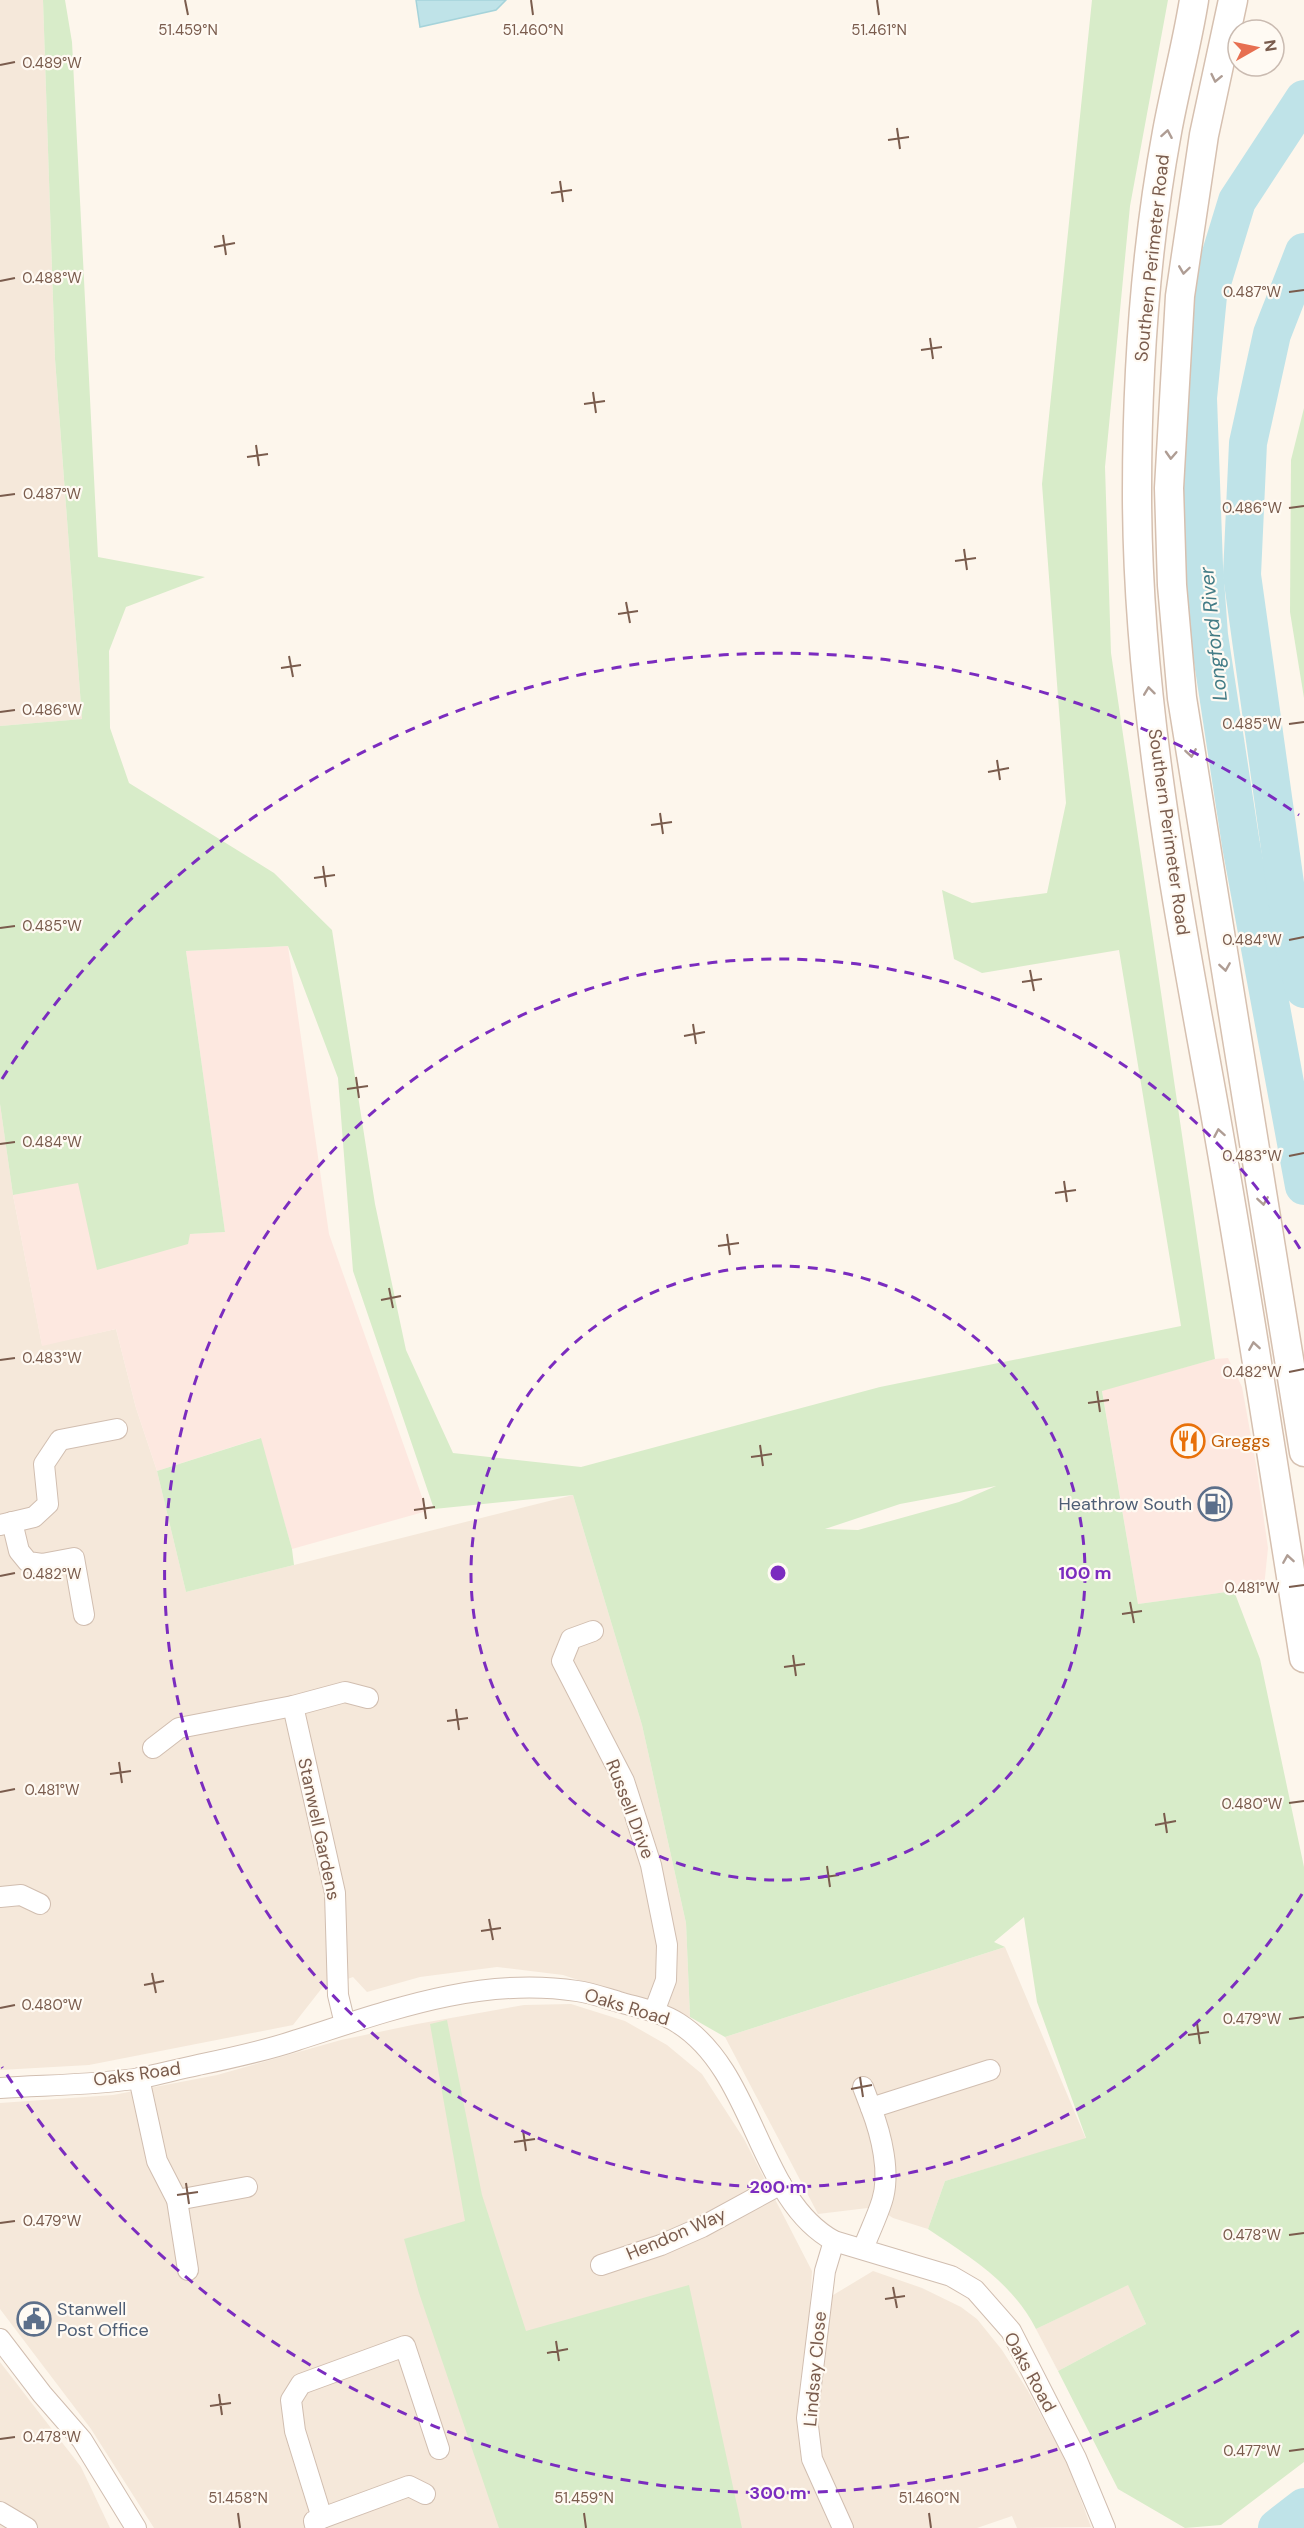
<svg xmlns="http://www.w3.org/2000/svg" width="1304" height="2528" font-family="'DM Sans',sans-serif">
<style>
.residential{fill:#f5e8da}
.commercial{fill:#fde8e0}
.green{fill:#d8ecc9;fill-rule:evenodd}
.water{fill:#bfe3e8;stroke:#a5d3da;stroke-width:1.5}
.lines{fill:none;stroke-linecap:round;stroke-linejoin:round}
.river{stroke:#bfe3e8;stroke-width:38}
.street-casing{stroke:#d1beb0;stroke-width:22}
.secondary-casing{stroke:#d6c0b0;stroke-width:31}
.street{stroke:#fff;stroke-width:20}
.secondary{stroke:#fff;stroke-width:28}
.oneway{stroke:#af9d94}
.ticks{fill:none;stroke:#7a5c4d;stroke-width:2}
.ring{fill:none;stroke:#7b2cbf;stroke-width:3;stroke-dasharray:10 8}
.labels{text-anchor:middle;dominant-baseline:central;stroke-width:4.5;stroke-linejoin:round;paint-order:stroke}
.street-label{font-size:18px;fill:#7a5c4d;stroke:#fffaf3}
.food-label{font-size:18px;fill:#c56008;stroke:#fffaf3;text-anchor:start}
.service-label{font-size:18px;fill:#4e5e75;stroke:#fffaf3;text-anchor:end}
.water-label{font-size:20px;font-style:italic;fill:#437c86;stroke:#fffaf3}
.ticks-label{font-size:15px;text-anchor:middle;fill:#7a5c4d;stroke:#fffaf3;stroke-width:4.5;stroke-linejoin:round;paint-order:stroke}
.centre{fill:#7b2cbf;stroke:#fffaf3;stroke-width:3}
.ring-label{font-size:18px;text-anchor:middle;font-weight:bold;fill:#7b2cbf;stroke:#fffaf3;stroke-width:4.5;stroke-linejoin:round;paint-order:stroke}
</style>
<rect width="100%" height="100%" fill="#fdf6ec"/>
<g class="residential">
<path d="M0 0H43L55 359 82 719 0 726Z"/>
<path d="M0 1104 13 1195 42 1345 116 1329 136 1408 157 1471 186 1592 573 1495 642 1725 686 1923 690 2017 563 1975 497 1967 420 1977 367 1992 353 1977 322 1988 293 2025 89 2065 0 2070Z"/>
<path d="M1005 1947 1086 2139 945 2181 928 2229 893 2218 876 2207 818 2214 725 2037Z"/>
<path d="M571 2004 625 2021 667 2045 702 2074 744 2139 812 2271 810 2309 873 2271 922 2288 961 2307 977 2319 1002 2350 1028 2391 1068 2465 1091 2527 1017 2528 1012 2516 977 2528H154L91 2429 0 2309V2103L113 2095 217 2075 341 2040 417 2024 524 2005Z"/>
<path d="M1128 2284 1146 2324 1058 2371 1036 2329Z"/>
<path d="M0 2362 81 2467 110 2528H0Z"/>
</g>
<g class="commercial">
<path d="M288 946 329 1234 427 1511 292 1549 260 1438 157 1471 136 1408 116 1329 42 1346 13 1195 78 1182 189 1234 225 1232 186 951Z"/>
<path d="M1228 1358 1242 1387 1256 1464 1268 1548 1264 1587 1138 1604 1102 1390 1215 1359Z"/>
</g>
<g class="green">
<path d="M43 0H65L72 42 98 557 205 577 126 607 109 651 110 728 129 783 274 873 332 930 375 1204 406 1350 453 1453 581 1467 880 1387 1181 1326 1119 950 982 973 954 959 942 890 972 903 1047 893 1066 803 1042 484 1092 0H1168L1130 206 1105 467 1111 653 1215 1359 1102 1391 1138 1604 1234 1591 1260 1659 1304 1867V2462L1221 2525 1185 2528 1118 2489 1058 2371 1146 2324 1128 2285 1036 2329C1012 2282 970 2257 928 2229L945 2181 1086 2138 1037 2002 1024 1917 994 1942 1005 1947 725 2037 690 2017 686 1923 642 1725 573 1495 434 1509 353 1271 338 1078 288 946 186 951 225 1232 190 1234 188 1244 97 1270 78 1183 13 1195 0 1104V726L82 719 55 359ZM996 1486 959 1502 858 1530 825 1529 900 1504Z"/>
<path d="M1304 408V698L1290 612 1291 460Z"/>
<path d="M261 1438 292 1549 294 1565 186 1592 157 1471Z"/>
<path d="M447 2020 482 2195 526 2331 689 2285 742 2528H499L419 2293 404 2239 465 2221 430 2024Z"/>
</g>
<path class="water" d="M416 0H506L496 10 420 27Z"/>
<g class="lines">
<g class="river">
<path d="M1304 99 1237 201 1208 296 1198 398 1204 566 1209 635 1241 845 1304 1186"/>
<path d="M1304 252 1272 334 1248 443 1242 575 1293 941 1304 989"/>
<path d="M1277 2528 1304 2507"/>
</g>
<g class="street-casing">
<g id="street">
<path d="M12 1522 19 1551 28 1562 42 1564 74 1558 84 1615"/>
<path d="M0 1525 34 1517 48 1504 44 1464 60 1440 117 1429"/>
<path d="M593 1631 571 1639 562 1661 624 1781 651 1865 667 1945 666 1980 654 2012"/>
<path d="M293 1706 335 1893 338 1995 345 2024"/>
<path d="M153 1748 179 1728 293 1706 345 1692 368 1698"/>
<path d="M0 1897 21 1895 40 1904"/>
<path d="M139 2078 157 2161 177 2200 188 2270"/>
<path d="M863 2087 871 2108"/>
<path d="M0 2088C45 2085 97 2085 141 2078 160 2074 179 2069 198 2065 231 2058 265 2051 297 2040 388 2011 479 1976 577 1991 591 1993 605 1998 619 2002 639 2008 661 2012 678 2023 756 2072 757 2199 834 2241L951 2276 975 2290 1011 2331 1076 2458 1105 2528"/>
<path d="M177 2200 247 2187"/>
<path d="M834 2241 825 2271 807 2418 812 2459 843 2528"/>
<path d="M863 2249C869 2233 877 2217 882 2201 891 2173 881 2134 871 2108L990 2070"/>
<path d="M601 2265 661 2245 702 2227 781 2184"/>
<path d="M0 2339 42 2394 82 2440 136 2528"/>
<path d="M0 2512 27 2528"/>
<path d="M322 2518 295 2431 291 2400 301 2384 405 2346 439 2449"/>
<path d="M315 2525 314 2521 409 2486 425 2494"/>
</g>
</g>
<g class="secondary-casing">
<g id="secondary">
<path d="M1194 0C1187 44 1175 88 1167 132 1145 251 1137 372 1137 492 1137 703 1179 912 1216 1118 1248 1298 1275 1478 1304 1658"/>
<path d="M1233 0 1204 135 1180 296 1169 488 1172 585 1182 698 1304 1452"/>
</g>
</g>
<use href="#street" class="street"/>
<use href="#secondary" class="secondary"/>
</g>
<defs><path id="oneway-chevron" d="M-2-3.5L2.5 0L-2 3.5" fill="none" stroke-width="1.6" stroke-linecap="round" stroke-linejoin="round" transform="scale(1.5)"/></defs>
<g class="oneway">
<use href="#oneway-chevron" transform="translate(1216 78) rotate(102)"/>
<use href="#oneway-chevron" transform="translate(1167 134) rotate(-80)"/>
<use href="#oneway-chevron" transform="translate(1184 270) rotate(98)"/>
<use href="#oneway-chevron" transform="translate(1171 455) rotate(93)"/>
<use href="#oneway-chevron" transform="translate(1149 691) rotate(-97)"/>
<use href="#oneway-chevron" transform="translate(1191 753) rotate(81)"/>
<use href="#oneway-chevron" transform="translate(1225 967) rotate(81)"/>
<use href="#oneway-chevron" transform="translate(1219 1133) rotate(-100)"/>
<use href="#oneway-chevron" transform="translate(1263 1201) rotate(81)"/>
<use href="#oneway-chevron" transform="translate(1254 1346) rotate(-99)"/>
<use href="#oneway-chevron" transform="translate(1288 1559) rotate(-99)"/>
</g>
<path class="ticks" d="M185 0 188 15M531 0 533 15M877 0 879 15M0 65 15 62M897 128 900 149M888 140 909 137M560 181 563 202M551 193 572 190M223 235 226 255M214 247 235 243M0 281 15 278M1289 292 1304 290M930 338 933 359M921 350 942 347M593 392 596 413M584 404 605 401M256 445 259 466M247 457 268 454M0 496 15 494M1289 508 1304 506M964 549 967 570M955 561 976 558M626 602 630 623M618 614 638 611M289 656 293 677M281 668 301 665M0 712 15 710M1289 724 1304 722M997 760 1000 780M988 772 1009 768M660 813 663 834M651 825 672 822M323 866 326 887M314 878 335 875M0 928 15 926M1289 940 1304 937M1030 970 1034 991M1022 982 1042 979M693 1024 696 1044M684 1036 705 1032M356 1077 359 1098M347 1089 368 1086M0 1144 15 1142M1289 1156 1304 1153M1064 1181 1067 1202M1055 1193 1076 1190M727 1234 730 1255M718 1246 739 1243M389 1288 393 1308M381 1300 401 1296M0 1360 15 1358M1289 1372 1304 1369M1097 1391 1100 1412M1088 1403 1109 1400M760 1445 763 1466M751 1457 772 1454M423 1498 426 1519M414 1510 435 1507M0 1576 15 1573M1289 1587 1304 1585M1130 1602 1134 1623M1122 1614 1142 1611M793 1655 796 1676M784 1667 805 1664M456 1709 459 1730M447 1721 468 1718M119 1762 122 1783M110 1774 131 1771M0 1792 15 1789M1289 1803 1304 1801M1164 1813 1167 1833M1155 1825 1176 1821M827 1866 830 1887M818 1878 839 1875M489 1919 493 1940M481 1931 501 1928M152 1973 156 1993M144 1985 164 1981M0 2008 15 2005M1289 2019 1304 2017M1197 2023 1200 2044M1188 2035 1209 2032M860 2077 863 2097M851 2089 872 2085M523 2130 526 2151M514 2142 535 2139M186 2183 189 2204M177 2195 198 2192M0 2223 15 2221M1289 2235 1304 2233M893 2287 897 2308M885 2299 905 2296M556 2341 559 2361M547 2353 568 2349M219 2394 222 2415M210 2406 231 2403M0 2439 15 2437M1289 2451 1304 2449M238 2513 240 2528M584 2513 586 2528M929 2513 931 2528"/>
<g class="ring">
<circle cx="778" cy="1573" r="307"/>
<path d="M1302 1894A614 614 0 1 1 1302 1252"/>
<path d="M1299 2331A920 920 0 0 1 2 2067M2 1079A920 920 0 0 1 1299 815"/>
</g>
<defs>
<g id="restaurant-ring" transform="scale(1.725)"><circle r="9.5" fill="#fffaf3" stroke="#e8710a" stroke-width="1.5"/><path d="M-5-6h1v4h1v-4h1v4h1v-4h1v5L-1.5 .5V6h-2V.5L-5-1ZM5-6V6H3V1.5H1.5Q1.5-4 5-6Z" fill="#e8710a"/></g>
<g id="fuel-ring" transform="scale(1.725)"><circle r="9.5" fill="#fffaf3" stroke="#5c6f8a" stroke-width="1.5"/><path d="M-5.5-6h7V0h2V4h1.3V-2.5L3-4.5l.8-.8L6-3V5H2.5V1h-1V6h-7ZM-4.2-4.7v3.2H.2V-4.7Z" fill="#5c6f8a"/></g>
<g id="civic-ring" transform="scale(1.725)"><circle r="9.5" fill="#fffaf3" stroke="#5c6f8a" stroke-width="1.5"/><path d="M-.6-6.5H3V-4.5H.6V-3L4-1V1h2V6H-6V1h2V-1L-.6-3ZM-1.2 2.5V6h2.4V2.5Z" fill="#5c6f8a"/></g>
</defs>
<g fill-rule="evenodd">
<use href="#restaurant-ring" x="1188" y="1441"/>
<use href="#fuel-ring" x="1215" y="1504"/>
<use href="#civic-ring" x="34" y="2319"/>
</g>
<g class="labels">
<g class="street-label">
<text transform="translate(1152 258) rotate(-84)">Southern Perimeter Road</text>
<text transform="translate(1169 832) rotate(82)">Southern Perimeter Road</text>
<text transform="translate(630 1809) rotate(69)">Russell Drive</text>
<text transform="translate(319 1829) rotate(78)">Stanwell Gardens</text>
<text transform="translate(627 2007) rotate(17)">Oaks Road</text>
<text transform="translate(137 2074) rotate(-8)">Oaks Road</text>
<text transform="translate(676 2234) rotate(-23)">Hendon Way</text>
<text transform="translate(815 2369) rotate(-85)">Lindsay Close</text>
<text transform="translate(1030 2372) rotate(61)">Oaks Road</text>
</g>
<g class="food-label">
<text x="1211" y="1441">Greggs</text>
</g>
<g class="service-label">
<text x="1192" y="1504">Heathrow South</text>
<text x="57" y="2309" text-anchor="start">Stanwell<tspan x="57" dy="21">Post Office</tspan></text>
</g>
<g class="water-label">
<text transform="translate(1213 634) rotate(-96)">Longford River</text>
</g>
</g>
<g class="ticks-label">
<text x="188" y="35">51.459°N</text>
<text x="533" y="35">51.460°N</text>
<text x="879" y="35">51.461°N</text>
<text x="52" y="68">0.489°W</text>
<text x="52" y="283">0.488°W</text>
<text x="1252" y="297">0.487°W</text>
<text x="52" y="499">0.487°W</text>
<text x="1252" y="513">0.486°W</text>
<text x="52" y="715">0.486°W</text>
<text x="1252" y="729">0.485°W</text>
<text x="52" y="931">0.485°W</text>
<text x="1252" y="945">0.484°W</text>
<text x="52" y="1147">0.484°W</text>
<text x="1252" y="1161">0.483°W</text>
<text x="52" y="1363">0.483°W</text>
<text x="1252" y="1377">0.482°W</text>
<text x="52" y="1579">0.482°W</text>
<text x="1252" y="1593">0.481°W</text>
<text x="52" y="1795">0.481°W</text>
<text x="1252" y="1809">0.480°W</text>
<text x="52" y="2010">0.480°W</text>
<text x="1252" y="2024">0.479°W</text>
<text x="52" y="2226">0.479°W</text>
<text x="1252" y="2240">0.478°W</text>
<text x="52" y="2442">0.478°W</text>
<text x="1252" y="2456">0.477°W</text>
<text x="238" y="2503">51.458°N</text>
<text x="584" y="2503">51.459°N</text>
<text x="929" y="2503">51.460°N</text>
</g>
<circle cx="778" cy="1573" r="9" class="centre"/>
<g class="ring-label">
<text x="1085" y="1579">100 m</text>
<text x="778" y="2193">200 m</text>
<text x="778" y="2499">300 m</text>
</g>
<g transform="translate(1256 48) rotate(81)"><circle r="28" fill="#fffaf3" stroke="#cabbb1" stroke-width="1.5"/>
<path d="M0-4.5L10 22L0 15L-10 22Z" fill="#e76f51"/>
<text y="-9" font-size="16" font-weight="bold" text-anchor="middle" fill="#7a5c4d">N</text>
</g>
</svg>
